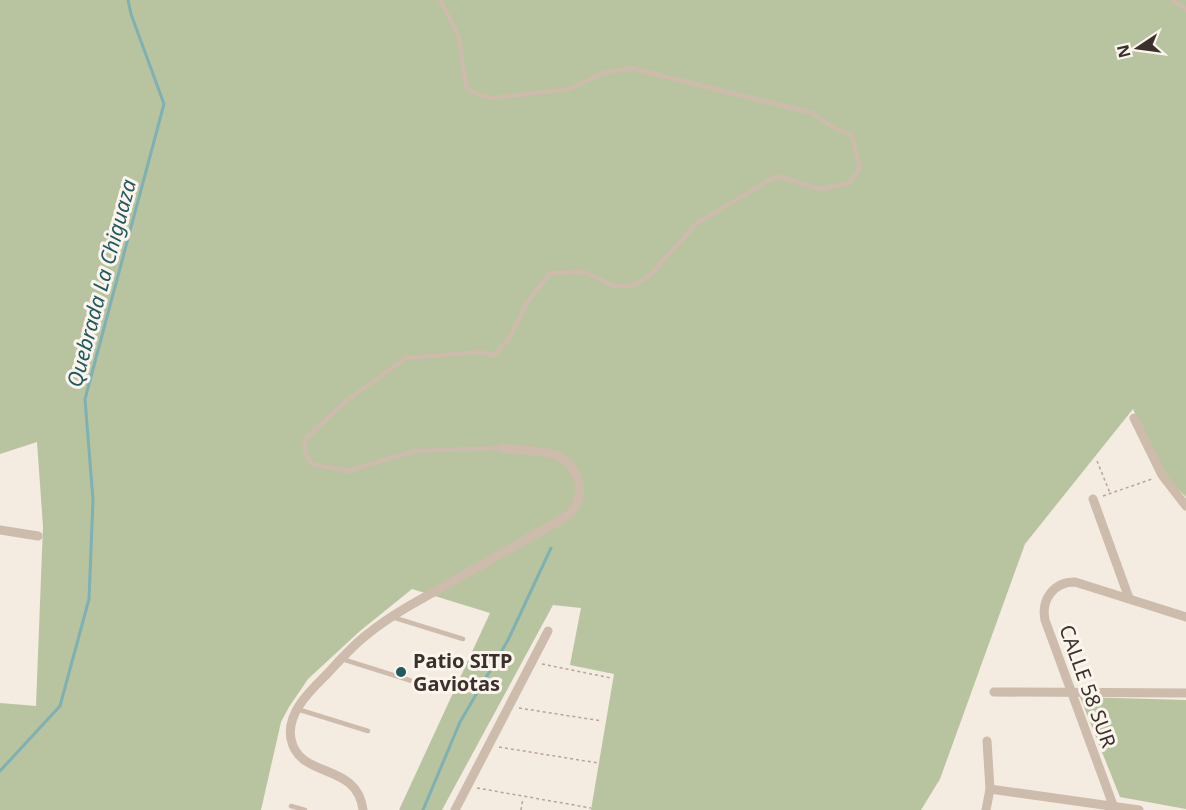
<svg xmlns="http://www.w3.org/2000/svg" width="1186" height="810" font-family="'Noto Sans',sans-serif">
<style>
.green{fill:#b8c4a0}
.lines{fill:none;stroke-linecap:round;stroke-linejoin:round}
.stream{stroke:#7fb0b2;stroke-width:3}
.path{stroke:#b9a596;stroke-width:1.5;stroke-dasharray:3 3;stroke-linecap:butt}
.service{stroke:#cdbbac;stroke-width:4.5}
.minor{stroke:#cdbbac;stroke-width:9}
.poi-dot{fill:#1f5a5e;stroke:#fbf5ee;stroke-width:2}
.labels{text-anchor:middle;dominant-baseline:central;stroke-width:6;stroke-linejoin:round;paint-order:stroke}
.poi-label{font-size:20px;font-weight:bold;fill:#3b302b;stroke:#fbf5ee;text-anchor:start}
.street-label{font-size:20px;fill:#3b302b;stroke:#fbf5ee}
.water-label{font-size:21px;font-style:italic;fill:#1f5a5e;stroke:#fbf5ee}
</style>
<rect width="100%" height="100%" fill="#f4ebe1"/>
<g class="green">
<path d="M0 0H1186V497L1164 475 1133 409 1025 544 940 779 921 810H591L614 674 570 665 581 608 553 605 442 810H399L490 613 412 589 360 631 308 679 289 707 281 722 261 810H0V703L36 706 43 526 37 442 0 454Z"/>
<path d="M1080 697 1186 700V809L1120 797Z"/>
</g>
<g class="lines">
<g class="stream">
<path d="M0 771 60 706 89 599 93 500 85 399 164 104 131 14 128 0"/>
<path d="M423 810 460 722 508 640 551 548"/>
</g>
<g class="path">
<path d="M1097 461 1110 493"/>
<path d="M1103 496 1152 479"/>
<path d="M542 664 611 678"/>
<path d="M519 708 602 721"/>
<path d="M499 747 598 763"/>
<path d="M477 788 591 808"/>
<path d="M521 810 523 798"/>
</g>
<g class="service">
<path d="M440 0 459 37 466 87 478 95 494 98 569 89 604 73 630 68 812 113 836 129 852 135 860 168 849 183 821 189 777 176 698 222 647 278 631 286H615L584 272 550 273 526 304 509 339 494 355 480 352 406 358 346 401 304 440 306 456 312 464 348 471 414 451 502 448"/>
<path d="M1172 0 1186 9"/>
<path d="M392 617 463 639"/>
<path d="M342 659 412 681"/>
<path d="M297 709 368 731"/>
<path d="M291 806 305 810"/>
</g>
<g class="minor">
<path d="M1134 418 1162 475 1186 506"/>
<path d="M1093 499 1129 598"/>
<path d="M0 530 38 536"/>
<path d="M994 692 1186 693"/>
<path d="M990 789 1139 810"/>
<path d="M363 810C357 761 299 780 291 739 286 713 310 691 327 674 340 660 354 644 369 633 394 613 423 598 450 583 486 562 522 542 557 522 562 519 569 515 572 511 587 492 578 466 558 456 544 450 517 450 502 448"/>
<path d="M455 810 548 631"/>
<path d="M986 810 990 789 987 741"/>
<path d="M1112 810 1113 805 1045 620C1041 600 1053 582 1075 582L1186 617"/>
</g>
</g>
<circle class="poi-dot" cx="401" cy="672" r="6"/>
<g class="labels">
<g class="poi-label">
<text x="413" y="660">Patio SITP<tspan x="413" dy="23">Gaviotas</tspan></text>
</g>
<g class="street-label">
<text transform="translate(1088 686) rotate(70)">CALLE 58 SUR</text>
</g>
<g class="water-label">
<text transform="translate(101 283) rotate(-75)">Quebrada La Chiguaza</text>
</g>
</g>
<g transform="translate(1138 48) rotate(257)" stroke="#fbf5ee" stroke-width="4.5" paint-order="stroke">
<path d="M0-4.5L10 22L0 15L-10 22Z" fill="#3b302b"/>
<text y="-9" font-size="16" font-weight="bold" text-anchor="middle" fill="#3b302b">N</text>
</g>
</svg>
